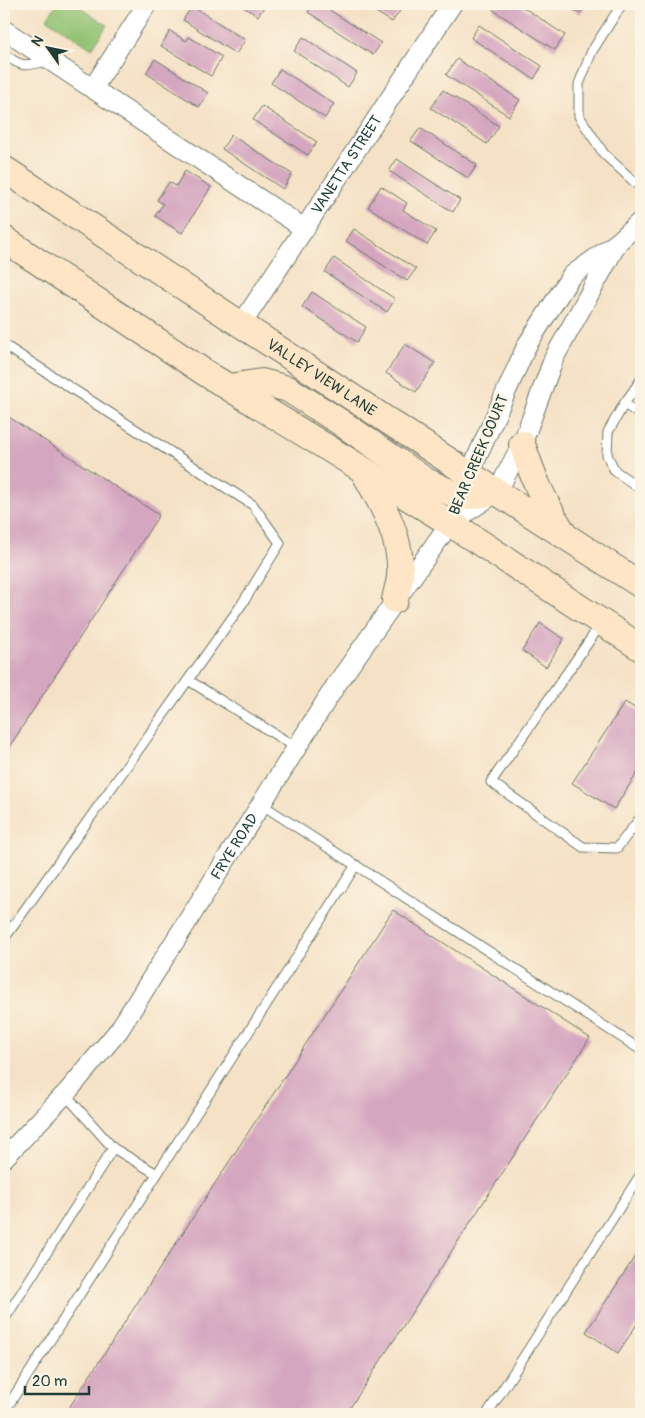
<svg xmlns="http://www.w3.org/2000/svg" width="645" height="1418" font-family="Pangolin,sans-serif">
<style>
.green{fill:#92c272;stroke:#588053}
.building{fill:#d4a6bf}
.lines{fill:none;stroke-linecap:round;stroke-linejoin:round}
.lane-casing{stroke:#6a7767;stroke-width:11}
.street-casing{stroke:#6a7767;stroke-width:21}
.secondary-casing{stroke:#6a7767;stroke-width:28}
.lane{stroke:#fff;stroke-width:9}
.street{stroke:#fff;stroke-width:19}
.secondary{stroke:#fde5c5;stroke-width:26}
.labels{text-anchor:middle;dominant-baseline:central;stroke-width:5;stroke-linejoin:round;paint-order:stroke}
.street-label{font-size:15px;fill:#1f3d34;stroke:#fcf5e5}
</style>
<rect width="100%" height="100%" fill="#fcf5e5"/>
<filter id="ink" filterUnits="userSpaceOnUse"><feTurbulence type="fractalNoise" baseFrequency=".02" numOctaves="2"/><feDisplacementMap in="SourceGraphic" scale="10" xChannelSelector="R" yChannelSelector="G"/><feConvolveMatrix kernelMatrix="1 2 1 2 8 2 1 2 1" color-interpolation-filters="sRGB"/></filter>
<filter id="wash" filterUnits="userSpaceOnUse"><feTurbulence type="fractalNoise" baseFrequency=".0096" numOctaves="4" result="noise"/><feDisplacementMap in="SourceGraphic" scale="20" xChannelSelector="R" yChannelSelector="G"/><feGaussianBlur stdDeviation="1.12" result="paint"/><feColorMatrix in="noise" values="0 0 0 0 0 0 0 0 0 0 0 0 0 0 0 0 0 1.4 0 .05"/><feComposite in="paint" operator="in"/></filter>
<g filter="url(#wash)">
<rect width="100%" height="100%" fill="#f5e2c6"/>
<path class="green" d="M57 4H75L107 25 92 49 47 19Z"/>
<g id="blocks">
<g class="building">
<path d="M239 4H266L258 16Z"/>
<path d="M313 4H320L381 43 373 55 308 12Z"/>
<path d="M363 4H396L402 8 392 22Z"/>
<path d="M497 4H518L565 35 555 50 493 10Z"/>
<path d="M565 4H587L580 14Z"/>
<path d="M192 6 245 40 236 54 183 20Z"/>
<path d="M479 25 542 66 534 79 471 38Z"/>
<path d="M170 31 186 41 189 37 222 57 211 76 161 46Z"/>
<path d="M303 37 357 73 348 87 294 51Z"/>
<path d="M155 59 208 93 199 107 146 73Z"/>
<path d="M457 59 520 100 509 116 446 75Z"/>
<path d="M280 69 334 104 325 118 271 83Z"/>
<path d="M443 90 499 126 487 144 431 108Z"/>
<path d="M262 106 317 142 308 155 253 120Z"/>
<path d="M420 128 477 165 468 178 411 141Z"/>
<path d="M231 135 292 174 283 189 222 149Z"/>
<path d="M397 159 460 200 453 212 389 171Z"/>
<path d="M185 171 211 187 182 233 155 216 163 204 157 200 169 182 176 186Z"/>
<path d="M381 186 407 203 403 210 436 231 427 245 368 207Z"/>
<path d="M354 229 416 269 407 281 346 241Z"/>
<path d="M334 258 395 299 387 312 325 272Z"/>
<path d="M312 292 366 327 357 342 302 307Z"/>
<path d="M405 344 435 363 416 392 386 373Z"/>
<path d="M4 414 159 515 4 755Z"/>
<path d="M540 623 564 639 546 667 522 651Z"/>
<path d="M625 702 641 712V767L614 809 572 783Z"/>
<path d="M393 910 590 1038 346 1414H65Z"/>
<path d="M641 1247V1318L618 1353 586 1332Z"/>
</g>
</g>
</g>
<g filter="url(#ink)">
<use href="#blocks" fill-opacity="0" stroke="#6a7767" stroke-width="1"/>
<g class="lines">
<g class="lane-casing">
<g id="lane">
<path d="M622 4 592 51 579 84V116L604 154 641 188"/>
<path d="M4 54C22 68 26 66 47 61"/>
<path d="M4 345 253 505 280 543 242 604 4 939"/>
<path d="M641 380 624 404 608 432 607 455 615 471 641 489"/>
<path d="M624 404 641 415"/>
<path d="M601 624 491 782 583 847 617 848 641 817"/>
<path d="M188 680 297 748"/>
<path d="M261 804 641 1050"/>
<path d="M113 1148 157 1174"/>
<path d="M4 1320 113 1148 65 1094"/>
<path d="M4 1412 356 865"/>
<path d="M487 1414 641 1174"/>
</g>
</g>
<g class="street-casing">
<g id="street">
<path d="M4 30 305 229"/>
<path d="M93 88 147 4"/>
<path id="s1" d="M241 325 452 4"/>
<path d="M465 484 527 345 571 276 618 242 641 221"/>
<path d="M453 514 450 523 497 492 522 444 554 358 618 242"/>
<path id="s2" d="M4 1158 68 1091 119 1030 336 685 450 523"/>
</g>
</g>
<g class="secondary-casing">
<g id="secondary">
<path id="s3" d="M4 169 469 474 641 585"/>
<path d="M4 239 207 374 450 523 641 648"/>
<path d="M229 387 262 382 288 389 340 422 426 481 460 497 497 492"/>
<path d="M522 444C533 477 543 501 562 531"/>
<path d="M364 472C382 504 403 539 400 577 399 585 396 593 395 600"/>
</g>
</g>
<use href="#lane" class="lane"/>
<use href="#street" class="street"/>
<use href="#secondary" class="secondary"/>
</g>
</g>
<g class="labels">
<g class="street-label">
<text stroke="none"><textPath href="#s1" startOffset="192">VANETTA STREET</textPath></text>
<text stroke="none"><textPath href="#s3" startOffset="380">VALLEY VIEW LANE</textPath></text>
<text transform="translate(479 455) rotate(-67)">BEAR CREEK COURT</text>
<text stroke="none"><textPath href="#s2" startOffset="389">FRYE ROAD</textPath></text>
</g>
</g>
<rect width="645" height="1418" fill="none" stroke="#fcf5e5" stroke-width="20"/>
<g transform="translate(48 48) rotate(303)" stroke="#fcf5e5" stroke-width="4" paint-order="stroke">
<path d="M0-4L9 19L0 12L-9 19Z" fill="#1f3d34"/>
<text y="-8" font-size="14" font-weight="bold" text-anchor="middle" fill="#1f3d34">N</text>
</g>
<path d="M25 1386v8h64v-8" fill="none" stroke="#1f3d34" stroke-width="2.5"/>
<text x="32" y="1386" font-size="15" fill="#1f3d34" stroke="#fcf5e5" stroke-width="4" paint-order="stroke">20 m</text>
</svg>
